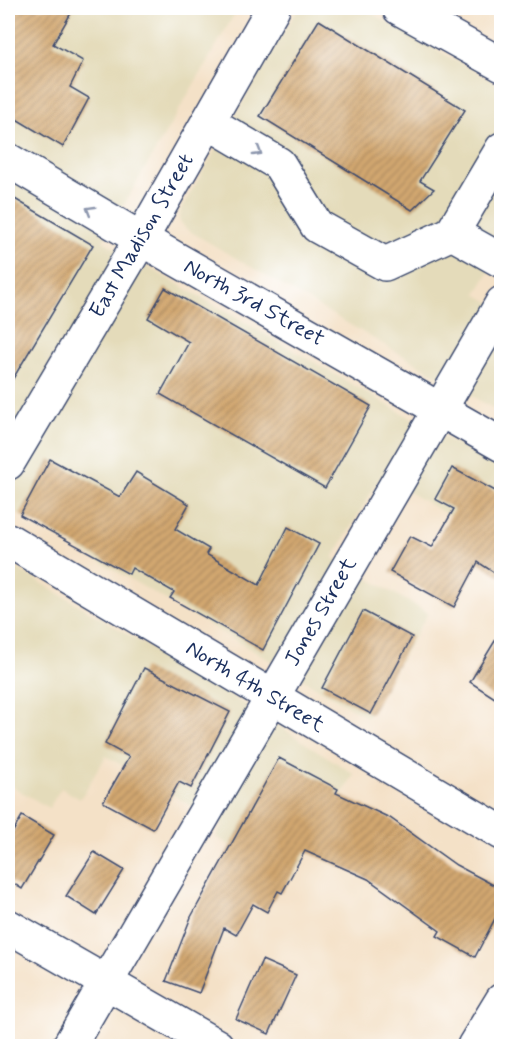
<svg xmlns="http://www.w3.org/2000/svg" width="509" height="1054" font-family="Mynerve,sans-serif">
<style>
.built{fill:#e4dbba}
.building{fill:url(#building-hatch)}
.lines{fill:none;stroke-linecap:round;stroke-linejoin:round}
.minor-casing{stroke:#3c4a6e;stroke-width:36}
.minor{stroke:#fff;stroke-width:33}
.oneway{stroke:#8d97ae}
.labels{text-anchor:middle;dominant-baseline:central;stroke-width:4.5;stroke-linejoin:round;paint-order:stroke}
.street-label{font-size:22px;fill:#1b2f5e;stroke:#fff}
</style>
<defs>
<pattern id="building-hatch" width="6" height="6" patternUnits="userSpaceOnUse" patternTransform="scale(1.5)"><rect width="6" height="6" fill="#d2a770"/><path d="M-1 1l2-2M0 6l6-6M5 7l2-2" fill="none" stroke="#aa885f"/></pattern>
</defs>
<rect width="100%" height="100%" fill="#fff"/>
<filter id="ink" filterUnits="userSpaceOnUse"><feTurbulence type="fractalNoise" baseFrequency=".0167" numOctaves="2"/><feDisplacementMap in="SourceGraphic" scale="12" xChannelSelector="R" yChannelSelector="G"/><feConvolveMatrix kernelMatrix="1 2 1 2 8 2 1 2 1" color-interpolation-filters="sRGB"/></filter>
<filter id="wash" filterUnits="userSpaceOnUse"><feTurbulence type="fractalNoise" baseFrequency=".008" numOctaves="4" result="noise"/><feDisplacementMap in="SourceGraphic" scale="24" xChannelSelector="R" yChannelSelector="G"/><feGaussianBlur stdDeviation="1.35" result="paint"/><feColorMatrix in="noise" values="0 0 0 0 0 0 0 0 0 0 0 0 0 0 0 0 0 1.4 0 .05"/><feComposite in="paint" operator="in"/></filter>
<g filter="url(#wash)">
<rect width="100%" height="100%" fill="#f4e1c7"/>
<g class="built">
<path d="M8 8H238L103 241 501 470V511L486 537 381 476 333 558 428 613 367 717 8 508Z"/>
<path d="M298 8H362L501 86V252L476 294 501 309V413L186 229 179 220 181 209Z"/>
<path d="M8 563 230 695 354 774 290 881 216 837 223 824 106 756 80 799 61 788 49 808 10 785 8 788Z"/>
</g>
<g id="blocks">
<g class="building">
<path d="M8 8H74L53 44 83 61 70 87 89 98 63 147 8 114Z"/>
<path d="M319 20 465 110 420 181 434 189 412 210 260 116Z"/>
<path d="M8 195 93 245 8 387Z"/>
<path d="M165 288 371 406 325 488 160 394 189 342 148 318Z"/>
<path d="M50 459 120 497 136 472 189 504 175 529 209 549 206 554 259 585 288 527 319 544 263 650 170 598 174 592 132 568 129 574 20 515Z"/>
<path d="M452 468 501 494V577L478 562 454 607 390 572 410 536 432 547 454 509 435 499Z"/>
<path d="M363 611 412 637 371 714 322 688Z"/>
<path d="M501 631V702L470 682Z"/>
<path d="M144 668 230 712 191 788 179 782 153 829 103 802 129 757 105 744Z"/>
<path d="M279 758 338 789 336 793 390 818 456 865 501 889V907L475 957 437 936 440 931 368 879 305 851 282 893 278 891 267 912 253 904 236 935 224 928 199 993 166 981 191 917Z"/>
<path d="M22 816 54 835 22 889 8 880V840Z"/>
<path d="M94 852 124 870 96 915 66 896Z"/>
<path d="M262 960 296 975 269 1034 236 1019Z"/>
</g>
</g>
</g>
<g filter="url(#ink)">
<use href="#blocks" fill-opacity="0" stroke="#3c4a6e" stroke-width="1.5"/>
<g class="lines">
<g class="minor-casing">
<g id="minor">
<path d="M399 8 502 65"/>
<path d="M208 122 279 164 317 226 385 264 452 233 502 149"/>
<path d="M8 160 141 239 502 445"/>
<path d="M452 233 502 261"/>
<path d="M8 463 141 239 273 8"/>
<path d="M8 540 502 833"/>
<path d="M8 926 217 1046"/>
<path d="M69 1046 502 303"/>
<path d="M474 1046 502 1000"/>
</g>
</g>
<use href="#minor" class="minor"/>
</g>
<defs><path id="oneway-chevron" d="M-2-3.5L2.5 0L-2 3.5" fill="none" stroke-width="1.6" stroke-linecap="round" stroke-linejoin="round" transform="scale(1.5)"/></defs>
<g class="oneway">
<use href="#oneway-chevron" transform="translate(258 152) rotate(31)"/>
<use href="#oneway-chevron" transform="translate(90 210) rotate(-149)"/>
</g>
</g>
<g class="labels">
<g class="street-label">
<text transform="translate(142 236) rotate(-60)">East Madison Street</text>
<text transform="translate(254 303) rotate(29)">North 3rd Street</text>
<text transform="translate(321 612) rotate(-60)">Jones Street</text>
<text transform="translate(255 687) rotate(31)">North 4th Street</text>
</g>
</g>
<rect width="509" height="1054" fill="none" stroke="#fff" stroke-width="30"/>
</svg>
